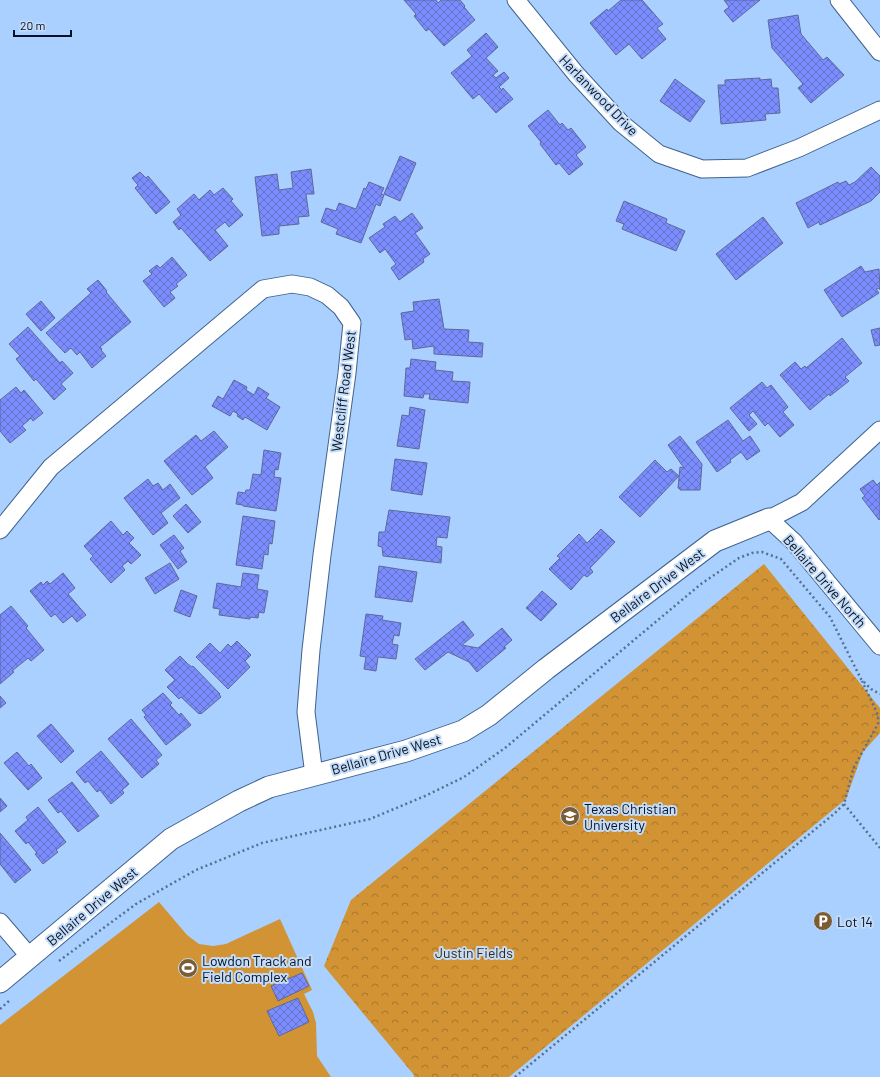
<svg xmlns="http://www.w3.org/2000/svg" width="880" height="1077" font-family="Barlow,sans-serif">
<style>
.park{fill:url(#park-crowns)}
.pitch{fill:#d19334}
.building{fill:url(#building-cross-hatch);stroke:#5e6899}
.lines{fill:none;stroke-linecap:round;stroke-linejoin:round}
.minor-casing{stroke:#40628c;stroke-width:19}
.tertiary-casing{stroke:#40628c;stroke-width:23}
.path{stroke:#567090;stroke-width:2.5;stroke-dasharray:2 3;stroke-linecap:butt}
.minor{stroke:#fff;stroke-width:17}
.tertiary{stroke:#fff;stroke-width:21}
.labels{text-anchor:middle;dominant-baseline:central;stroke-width:4;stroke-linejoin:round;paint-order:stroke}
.street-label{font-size:14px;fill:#051223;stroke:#c5dcf8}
.poi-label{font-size:14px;fill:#051223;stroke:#c5dcf8;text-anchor:start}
.park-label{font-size:14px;fill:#352612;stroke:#c5dcf8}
</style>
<defs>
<pattern id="park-crowns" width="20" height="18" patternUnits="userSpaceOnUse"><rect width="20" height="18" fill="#d19334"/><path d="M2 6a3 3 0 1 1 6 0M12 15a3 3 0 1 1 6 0" fill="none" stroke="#a8772c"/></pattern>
<pattern id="building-cross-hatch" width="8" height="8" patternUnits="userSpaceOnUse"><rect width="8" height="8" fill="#7b8dfc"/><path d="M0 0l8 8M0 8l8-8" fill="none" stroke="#6372cc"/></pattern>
</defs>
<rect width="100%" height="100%" fill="#a9d0ff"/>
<path class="park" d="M764 564 880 708V733L863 752 846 799 509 1077H414V1075L324 966 351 900Z"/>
<path class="pitch" d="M159 902 187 935 199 944 213 946 226 944 280 919 312 990 304 994 313 1012 316 1023 317 1056 331 1077H0V1025Z"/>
<g class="building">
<path d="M404 0H436L438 3 441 0H460L465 6 464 7 475 20 444 46 429 29 426 31 414 16 416 14Z"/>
<path d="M621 0H642L663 24 657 28 666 39 642 59 629 44 616 55 590 23 607 9 608 11Z"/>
<path d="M724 0H760L733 22 724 11 729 7Z"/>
<path d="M798 15 801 34 823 60 827 57 844 75 811 103 798 88 803 84 772 48 768 20Z"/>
<path d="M486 33 498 47 486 58 498 71 493 75 496 78 504 72 509 78 499 87 502 90 503 88 513 99 496 113 479 94 473 99 451 73 472 56 467 50Z"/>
<path d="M760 78V80L771 79 772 88H778L780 113 765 114 766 120 721 124 718 85H725V80Z"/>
<path d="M675 79 705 101 690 122 660 101Z"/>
<path d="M548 110 560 125 562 123 568 130 571 128 586 147 576 155 583 164 569 175 559 163 556 165 540 144 541 142 528 126Z"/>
<path d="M400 156 416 163 400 201 384 194Z"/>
<path d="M871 167 880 176V192L871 201 820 225 819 222 808 228 796 203 838 182 839 184 846 181 849 185 855 182Z"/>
<path d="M311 169 314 194H306L309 216 298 217 299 224 279 226V234L262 236 255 177 277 174 279 190 293 188 291 172Z"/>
<path d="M140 172 146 178 148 176 170 202 156 214 135 188 138 185 132 178Z"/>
<path d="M369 182 384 188 381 194 384 195 380 206 376 204 361 243 336 234 338 229 321 222 326 208 336 211 339 203 356 209 364 188 366 189Z"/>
<path d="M223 188 233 199 231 201 243 215 229 227 225 222 215 230 228 246 210 261 181 228 179 230 173 222 181 215 177 209 194 194 199 200 210 190 214 195Z"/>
<path d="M624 201 667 219 666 223 685 231 676 251 622 229 624 224 616 221Z"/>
<path d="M412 213 423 228 415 233 430 254 423 259 424 262 399 280 391 268 396 264 385 249 380 253 369 238 385 227 383 224 395 216 400 222Z"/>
<path d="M763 217 783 243 736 280 716 254Z"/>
<path d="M172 257 187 275 176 284 178 286 170 292 175 298 164 307 143 281 152 274 149 271 157 265 160 268Z"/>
<path d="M861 266 865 272 879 269 880 290V288L876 289 879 293 842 317 824 290Z"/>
<path d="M98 280 107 291 106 292 131 322 100 347 102 349 101 350 106 356 92 368 80 352 77 355 71 348 65 353 46 333 91 293 87 289Z"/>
<path d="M439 299 444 329 469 330 468 342 483 343 482 357 434 354V346L413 349 412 339 405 340 401 313 414 311 413 302Z"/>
<path d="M41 301 55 318 41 331 26 314Z"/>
<path d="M28 327 60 363 62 361 73 373 61 384 66 389 54 400 36 379 34 381 16 359 20 356 9 344Z"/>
<path d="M880 328V345L875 346 871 330Z"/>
<path d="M842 338 862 363 845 377 849 381 830 396 829 394 810 410 780 375 795 362 801 369 805 366 806 368Z"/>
<path d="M411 359 436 362 435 370 453 372 452 381 470 382 468 403 429 399 430 394H424L423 398 404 396 406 368H410Z"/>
<path d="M234 380 247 387 246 390 254 395 258 387 269 394 266 398 280 407 267 430 245 417 243 420 237 416 238 414 233 411 230 416 212 406 218 396 223 399Z"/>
<path d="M762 382 767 388 771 385 788 407 783 412 794 425 780 437 768 423 765 426 753 411 749 415 757 424 749 431 730 408Z"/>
<path d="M16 387 21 393 24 390 43 413 33 421 31 418 22 426 26 430 10 443 0 431V400Z"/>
<path d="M410 407 425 410 419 449 397 446 402 415 409 416Z"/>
<path d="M728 420 743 441 750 436 760 451 747 460 741 452 730 460 731 462 717 472 696 442Z"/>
<path d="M214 431 228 447 205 467 213 478 192 495 164 461 196 435 201 441Z"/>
<path d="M680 436 702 464 700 490H680V489L678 488 680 467 684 468 668 445Z"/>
<path d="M264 450 281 453 278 470 275 469 274 477 281 478 276 511 243 506V505L236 504 238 492 245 493 246 490H250L253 474 261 475Z"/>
<path d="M395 459 427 463 422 495 391 490Z"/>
<path d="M655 460 667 472 671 469 679 476 640 517 619 497Z"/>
<path d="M148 479 153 486 158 483 163 490 170 484 180 498 161 513 168 523 153 535 124 498Z"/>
<path d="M873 480 877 485 880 482V519L879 520 862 498 865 496 860 489Z"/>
<path d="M186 504 201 522 188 533 173 516Z"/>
<path d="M389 510 450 517 447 538 437 537 436 546 442 547 441 563 383 556 382 547 378 546 379 532H385Z"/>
<path d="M243 516 275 521 272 544 269 543 268 555 264 554 262 569 236 565Z"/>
<path d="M111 521 123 535 127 531 134 538 129 543 141 555 131 564 128 561 122 566 125 570 111 583 90 559 93 556 84 546Z"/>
<path d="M601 529 615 542 590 568 593 572 587 577 584 575 571 590 549 569 560 558 557 556 579 534 587 543Z"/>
<path d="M174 535 184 548 180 551 187 562 178 569 160 545Z"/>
<path d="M170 563 179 579 155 594 145 578Z"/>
<path d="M379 566 417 572 412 602 375 597Z"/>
<path d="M63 573 75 588 68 594 86 615 77 622 72 616 63 623 55 614 51 617 30 591 41 582 43 585 47 581 50 584Z"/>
<path d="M243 573 259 575 257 589 268 591 264 613 259 612 258 618 250 617V619L219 615 220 609 213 608 217 583 241 587Z"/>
<path d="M181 590 197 596 190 617 174 611Z"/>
<path d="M542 591 557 604 541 621 526 608Z"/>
<path d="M11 606 28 626 26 628 44 650 31 661 28 658 12 671 14 672 0 684V615Z"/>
<path d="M366 614 383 616 382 620 401 623 399 636 394 635 392 644 398 645 396 659 378 657 376 671 364 669 366 657 360 656Z"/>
<path d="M463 621 474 635 462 645 478 648 502 628 512 640 504 647 506 648 477 672 469 662 448 652 425 670 415 659Z"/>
<path d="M237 641 251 655 245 661 250 667 228 689 196 657 210 643 220 653 228 644 231 647Z"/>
<path d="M180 656 189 665 192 667 193 666 220 694H219L221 697 201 714 200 713 199 714 181 697 179 699 167 687 175 680 165 670Z"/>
<path d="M163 693 172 703 170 705 179 715 181 713 191 725 166 745 144 717 146 715 142 710Z"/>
<path d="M0 696 6 703 0 708Z"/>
<path d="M131 719 162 755 156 760 159 764 142 778 108 739Z"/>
<path d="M51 724 74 751 61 763 37 736Z"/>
<path d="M101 751 129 784 122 790 124 793 111 804 100 790 97 792 88 781 85 783 76 772Z"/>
<path d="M17 752 29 766 31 764 42 778 28 790 4 763Z"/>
<path d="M72 782 99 816 78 832 61 811 58 813 48 800Z"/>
<path d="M0 798 7 806 0 812Z"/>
<path d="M38 807 66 842 56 850 58 852 43 864 35 854 37 853 28 842 26 844 15 831 28 820 26 817Z"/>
<path d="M0 833 31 870 15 883 0 864Z"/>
<path d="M302 973 309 986 278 1001 271 986Z"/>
<path d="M298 998 309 1022 279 1036 267 1011Z"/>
</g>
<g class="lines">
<g class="minor-casing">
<g id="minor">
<path d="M516 0 576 74 621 123 659 154 702 169 747 168 799 148 880 110"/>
<path d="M839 0 880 52"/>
<path d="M880 430 802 502 769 519 794 542 880 646"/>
<path d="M0 530 51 467 263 289 292 284 310 287 327 295 341 307 352 323 347 373 322 555 311 650 306 712 314 775"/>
<path d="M0 922 30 957"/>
</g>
</g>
<g class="tertiary-casing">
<path id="tertiary" d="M0 982 171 839 239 801 269 787 406 751 463 731 489 715 546 669 715 541 769 519"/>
</g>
<g class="path">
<path d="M844 804 880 848"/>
<path d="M59 961 136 904 196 870 262 843 370 819 425 796 464 777 505 748 701 584 739 558 752 553 762 552 781 559 830 617 861 679 871 689 880 694"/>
<path d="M0 1009 10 1000"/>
<path d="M515 1077 835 813 844 804 854 767 878 724V715L862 681"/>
</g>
<use href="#minor" class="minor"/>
<use href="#tertiary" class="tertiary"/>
</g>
<defs>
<g id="university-disc" transform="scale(1)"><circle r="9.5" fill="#7c5d32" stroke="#c5dcf8"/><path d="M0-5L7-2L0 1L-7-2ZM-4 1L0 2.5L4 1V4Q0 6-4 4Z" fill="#fff"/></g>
<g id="parking-disc" transform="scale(1)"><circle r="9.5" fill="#7c5d32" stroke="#c5dcf8"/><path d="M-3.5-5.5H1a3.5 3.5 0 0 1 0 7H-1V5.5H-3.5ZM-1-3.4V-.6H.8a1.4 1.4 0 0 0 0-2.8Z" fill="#fff"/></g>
<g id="stadium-disc" transform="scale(1)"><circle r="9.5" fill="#7c5d32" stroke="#c5dcf8"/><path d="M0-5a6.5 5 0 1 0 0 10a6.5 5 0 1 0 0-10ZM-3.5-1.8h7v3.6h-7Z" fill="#fff"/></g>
</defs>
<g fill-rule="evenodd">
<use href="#university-disc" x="570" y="816"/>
<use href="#parking-disc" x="823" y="921"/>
<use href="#stadium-disc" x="188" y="968"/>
</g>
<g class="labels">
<g class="street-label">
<text transform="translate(599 95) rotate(46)">Harlanwood Drive</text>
<text transform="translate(343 391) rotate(-83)">Westcliff Road West</text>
<text transform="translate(825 581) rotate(49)">Bellaire Drive North</text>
<text transform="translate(657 585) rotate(-37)">Bellaire Drive West</text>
<text transform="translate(386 754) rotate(-16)">Bellaire Drive West</text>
<text transform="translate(92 906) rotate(-40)">Bellaire Drive West</text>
</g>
<g class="poi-label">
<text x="584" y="808">Texas Christian<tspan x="584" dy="16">University</tspan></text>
<text x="837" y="921">Lot 14</text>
<text x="202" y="960">Lowdon Track and<tspan x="202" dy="16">Field Complex</tspan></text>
</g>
<g class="park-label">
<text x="474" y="952">Justin Fields</text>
</g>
</g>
<path d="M14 30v6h57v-6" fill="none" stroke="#051223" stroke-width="2"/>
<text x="20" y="30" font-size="12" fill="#051223" stroke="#c5dcf8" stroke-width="3" paint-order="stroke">20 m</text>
</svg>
